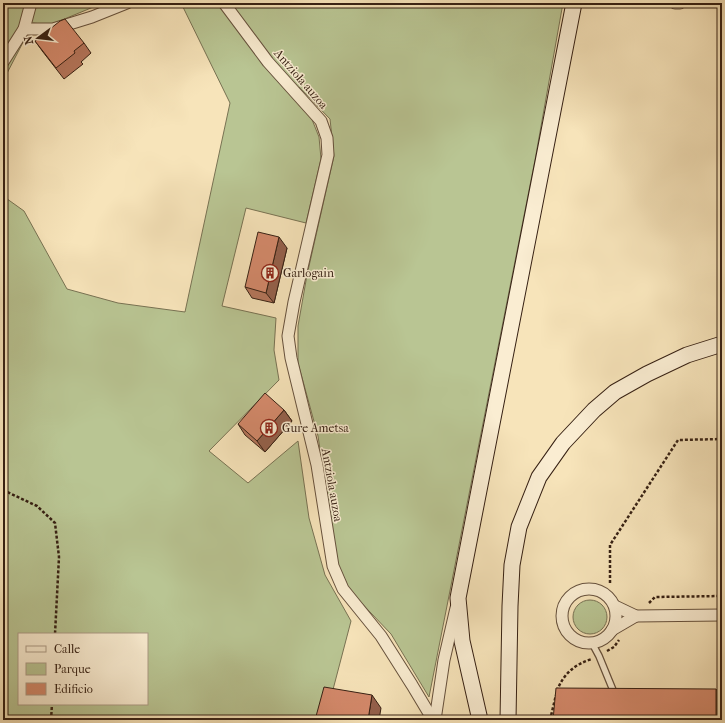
<svg xmlns="http://www.w3.org/2000/svg" width="725" height="723" font-family="'IM FELL French Canon',serif">
<style>
.green{fill:#b9c593;stroke:#787253;fill-rule:evenodd}
.lines{fill:none;stroke-linecap:round;stroke-linejoin:round}
.lane-casing{stroke:#66513d;stroke-width:8}
.street-casing{stroke:#66513d;stroke-width:13}
.secondary-casing{stroke:#362013;stroke-width:17}
.path{stroke:#362013;stroke-width:2.5;stroke-dasharray:3 2;stroke-linecap:butt}
.lane{stroke:#faedd2;stroke-width:5.5}
.street{stroke:#faedd2;stroke-width:11}
.secondary{stroke:#faedd2;stroke-width:15}
.wall{fill:#b7775d;stroke:#362013}
.shaded-wall{fill:#95614c;stroke:#362013}
.building{fill:#d58a6c;stroke:#362013}
.labels{text-anchor:middle;dominant-baseline:central;stroke-width:3;stroke-linejoin:round;paint-order:stroke}
.street-label{font-size:12px;fill:#362013;stroke:#faedd2}
.poi-label{font-size:12px;fill:#362013;stroke:#faedd2;text-anchor:start}
</style>
<rect width="100%" height="100%" fill="#f7e4ba"/>
<filter id="stains"><feTurbulence type="fractalNoise" baseFrequency=".005" numOctaves="4"/><feColorMatrix values="0 0 0 0 .2 0 0 0 0 .09 0 0 0 0 .02 0 0 0 .5 -.17"/></filter>
<radialGradient id="worn" r=".72"><stop offset=".6" stop-color="#630" stop-opacity="0"/><stop offset="1" stop-color="#630" stop-opacity=".3"/></radialGradient>
<g class="green">
<path d="M3 3H103L50 25 33 23 3 81Z"/>
<path d="M181 3H563L535 160 429 697 391 634 350 591 337 562 318 436 298 363V326L307 275 334 156 330 119 299 87 319 137 321 159 306 223 246 208 222 306 276 318 274 350 279 380 209 451 248 483 298 441 309 518 325 575 351 621 325 720H3V196L24 211 67 289 118 303 185 312 230 103ZM19 634H147V704H19Z"/>
<circle cx="590" cy="617" r="17"/>
</g>
<g class="lines">
<g class="lane-casing">
<path id="lane" d="M592 643 599 656 615 695"/>
</g>
<g class="street-casing">
<g id="street">
<path d="M224 3 268 62 321 121 327 138 328 155 294 302 288 336 291 358 317 465 333 566 343 589 381 636 412 685 433 720"/>
<path d="M675 3H680"/>
<path d="M24 29H53L92 17 127 3"/>
<path d="M3 62 24 29 31 3"/>
<circle cx="589" cy="616" r="27"/>
<path d="M615 606 636 616 722 615"/>
<path d="M612 630 636 616"/>
<path d="M435 720 444 660 456 608"/>
</g>
</g>
<g class="secondary-casing">
<g id="secondary">
<path d="M480 720 462 641 458 598 574 3"/>
<path d="M508 720 510 606 512 565 519 527 539 477 563 443 594 410 615 392 647 374 687 355 722 344"/>
</g>
</g>
<g class="path">
<path d="M3 490 37 506 55 523 59 557 55 634"/>
<path d="M610 583V545L678 440 722 439"/>
<path d="M649 603 655 597 722 596"/>
<path d="M607 651 614 647 619 640"/>
<path d="M557 691C563 674 575 664 592 659"/>
<path d="M51 720 52 704"/>
<path d="M550 720 556 695"/>
</g>
<use href="#lane" class="lane"/>
<use href="#street" class="street"/>
<use href="#secondary" class="secondary"/>
</g>
<g class="wall">
<path d="M35 41 84 43 91 53 81 62 83 64 64 79 43 52Z"/>
<path d="M287 248 274 303 252 298 245 287Z"/>
<path d="M284 410 292 421 265 452 245 435 238 424Z"/>
</g>
<g class="shaded-wall">
<path d="M279 237 287 248 274 303 266 293Z"/>
<path d="M284 410 292 421 265 452 257 441Z"/>
<path d="M716 689 722 697V720H716Z"/>
<path d="M372 695 381 708 379 720H368Z"/>
</g>
<g class="building">
<path d="M65 19 84 43 74 51 75 53 56 68 35 41 60 21Z"/>
<path d="M258 232 279 237 266 293 245 287Z"/>
<path d="M265 393 284 410 257 441 238 424Z"/>
<path d="M324 687 372 695 368 720H315Z"/>
<path d="M556 688 716 689V720H553Z"/>
</g>
<defs>
<g id="building-ring" transform="scale(0.9)"><circle r="9.5" fill="#faedd2" stroke="#8f2418" stroke-width="1.5"/><path d="M-4-6H4V6H1V3H-1V6H-4ZM-2.5-4.3h1.7v1.8h-1.7ZM.8-4.3h1.7v1.8H.8ZM-2.5-1h1.7V.8h-1.7ZM.8-1h1.7V.8H.8Z" fill="#8f2418"/></g>
</defs>
<g fill-rule="evenodd">
<use href="#building-ring" x="270" y="273"/>
<use href="#building-ring" x="269" y="428"/>
</g>
<g class="labels">
<g class="street-label">
<text transform="translate(301 79) rotate(49)">Antziola auzoa</text>
<text transform="translate(332 485) rotate(80)">Antziola auzoa</text>
</g>
<g class="poi-label">
<text x="283" y="273">Garlogain</text>
<text x="282" y="428">Gure Ametsa</text>
</g>
</g>
<rect width="725" height="723" fill="none" stroke="#f7e4ba" stroke-width="16"/>
<rect x="4" y="4" width="717" height="715" fill="none" stroke="#362013" stroke-width="2"/>
<rect x="8" y="8" width="709" height="707" fill="none" stroke="#362013"/>
<rect x="18" y="633" width="130" height="72" fill="#faedd2" stroke="#ac9b86"/>
<rect x="26" y="646" width="20" height="6" fill="#faedd2" stroke="#ac9b86"/>
<text x="54" y="653" font-size="12" fill="#362013">Calle</text>
<rect x="26" y="663" width="20" height="12" fill="#b9c593" stroke="#ac9b86"/>
<text x="54" y="673" font-size="12" fill="#362013">Parque</text>
<rect x="26" y="683" width="20" height="12" fill="#d58a6c" stroke="#ac9b86"/>
<text x="54" y="693" font-size="12" fill="#362013">Edificio</text>
<g transform="translate(38 38) rotate(255)" stroke="#faedd2" stroke-width="3" paint-order="stroke">
<path d="M0-3L7 15L0 10L-7 15Z" fill="#362013"/>
<text y="-6" font-size="11" font-weight="bold" text-anchor="middle" fill="#362013">N</text>
</g>
<rect width="100%" height="100%" filter="url(#stains)"/>
<rect width="100%" height="100%" fill="url(#worn)"/>
</svg>
